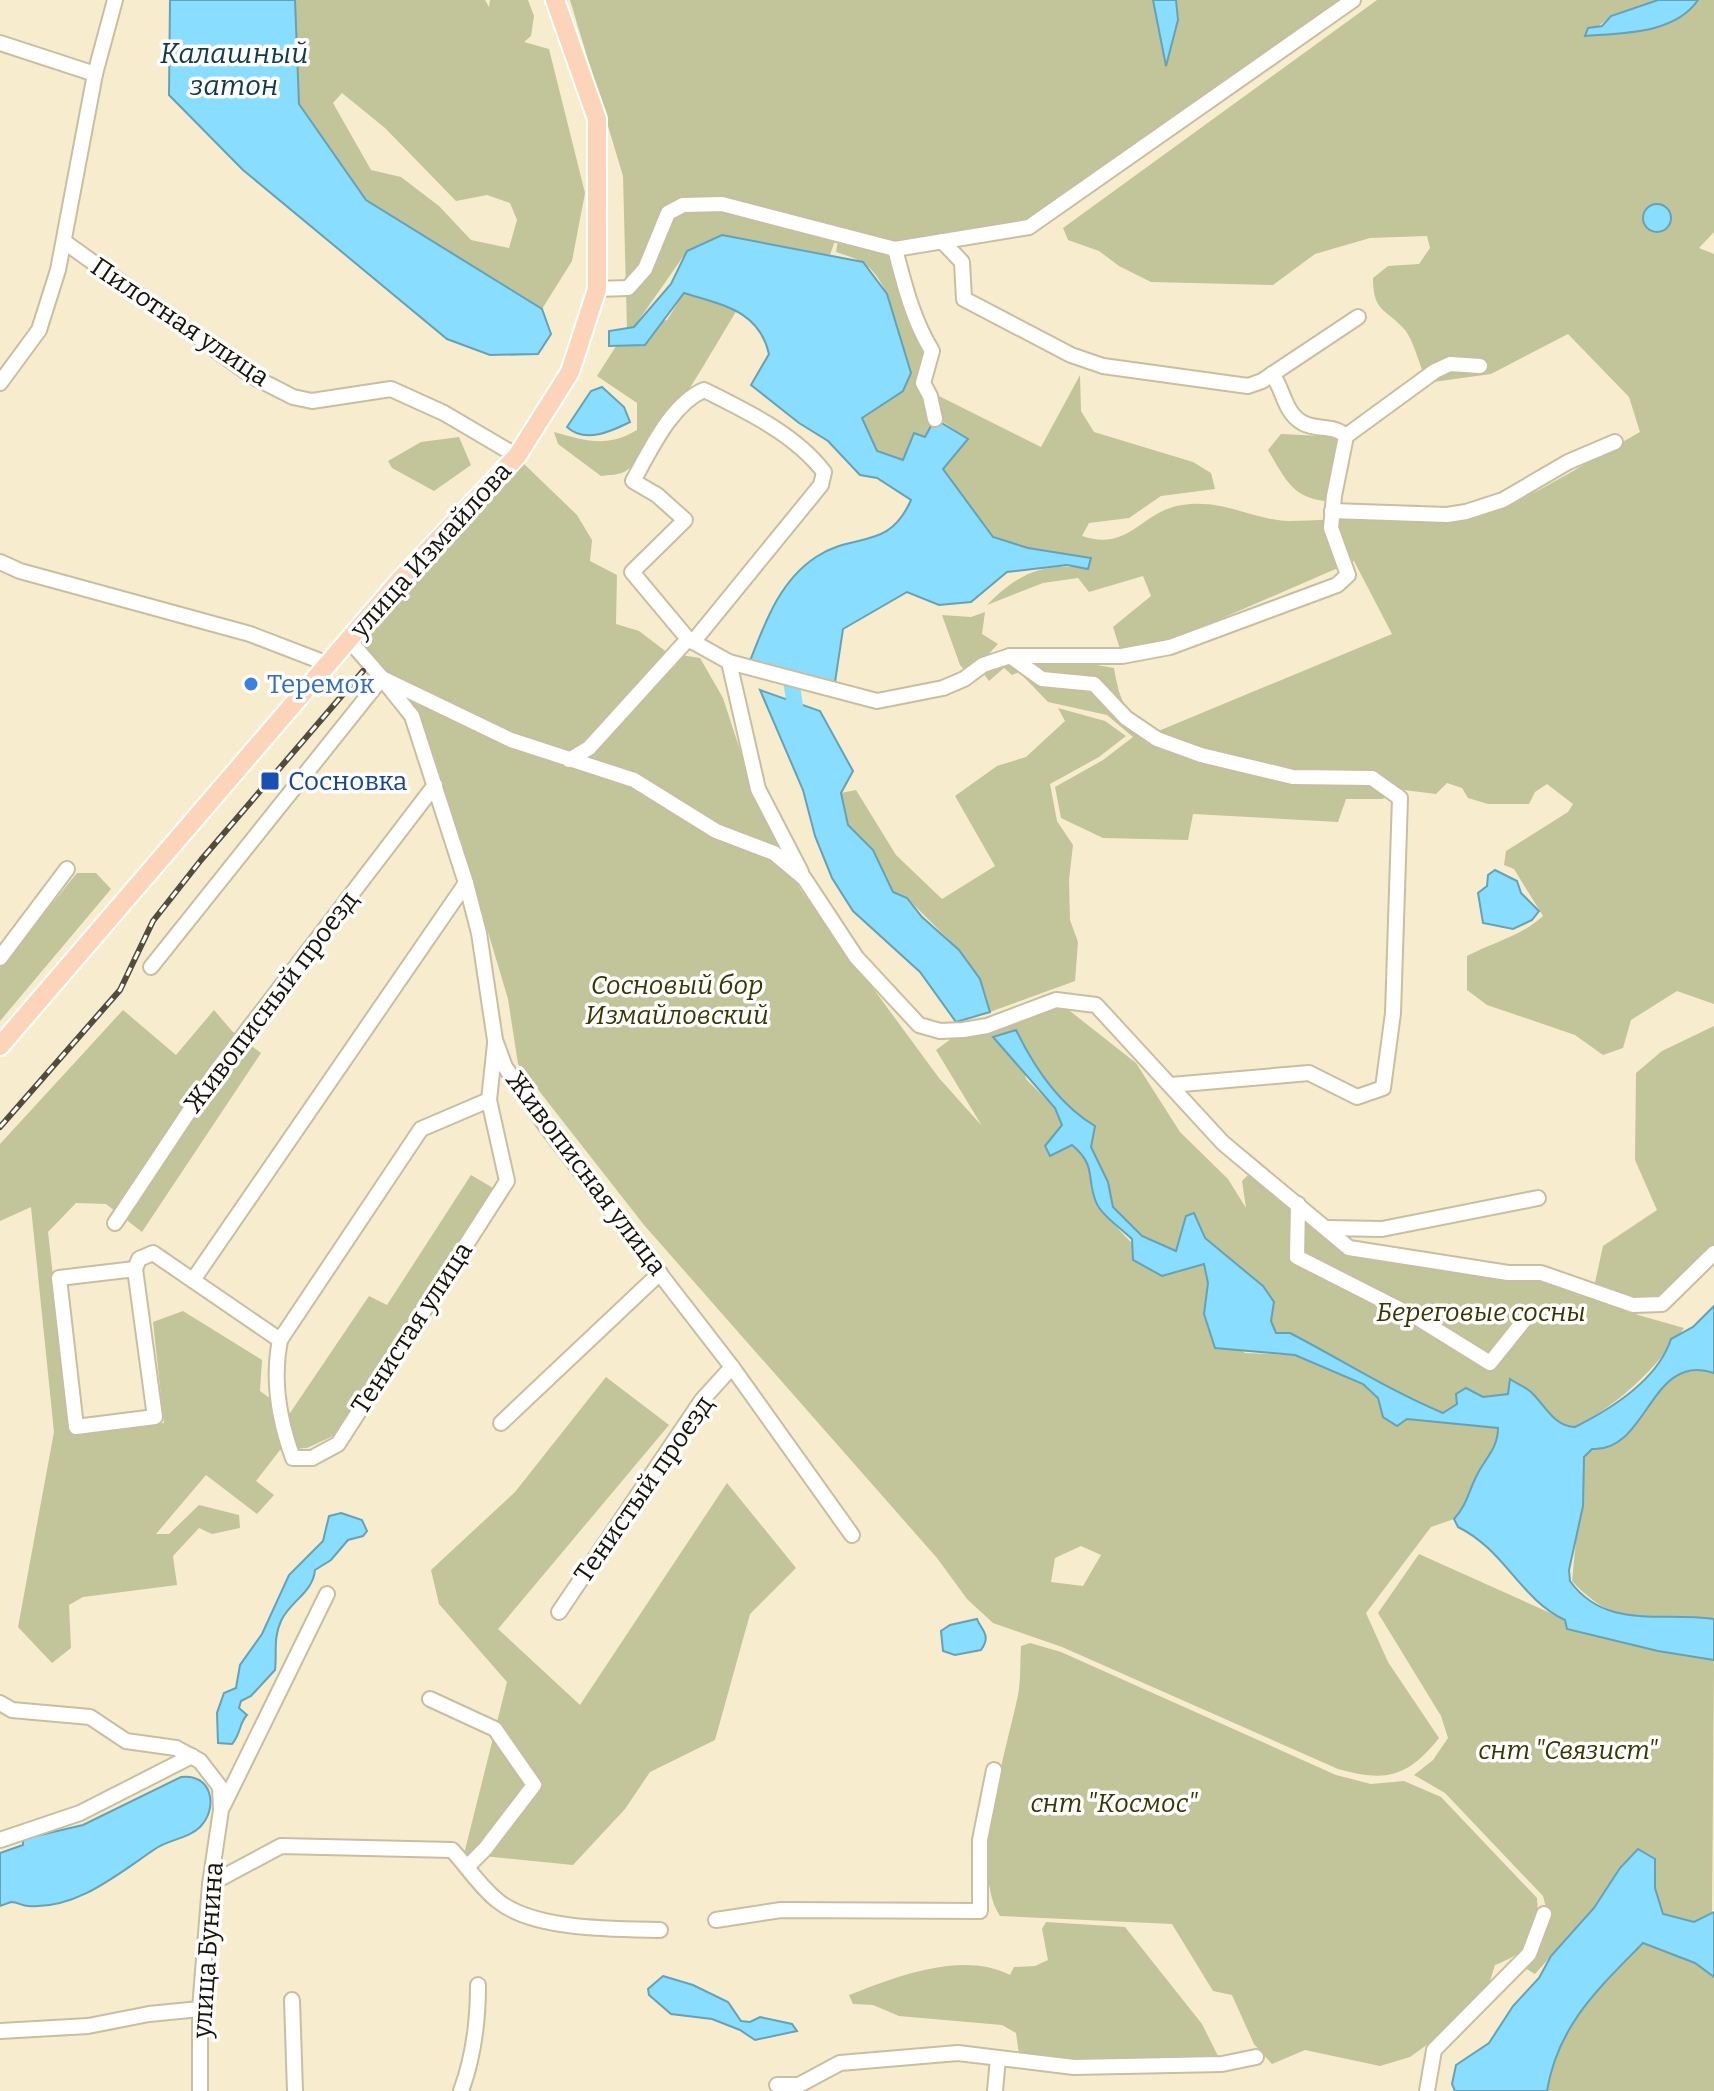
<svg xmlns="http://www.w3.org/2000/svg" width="1714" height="2091" font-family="Bitter,serif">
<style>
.green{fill:#c2c49a;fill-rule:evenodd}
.water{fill:#89ddfe;stroke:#67a1b4;stroke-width:2}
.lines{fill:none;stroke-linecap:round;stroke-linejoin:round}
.river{stroke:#89ddfe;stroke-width:16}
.minor-casing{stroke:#c8bea0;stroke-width:18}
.major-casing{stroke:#fff;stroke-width:22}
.minor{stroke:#fff;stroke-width:14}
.major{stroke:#fbd4b9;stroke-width:18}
.rail-casing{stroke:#514c3c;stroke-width:6}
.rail{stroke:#fff;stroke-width:3;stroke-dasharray:9;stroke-linecap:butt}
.shop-dot{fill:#3f7fe0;stroke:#fff;stroke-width:3}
.transit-dot{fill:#1a4fb4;stroke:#fff;stroke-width:3}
.labels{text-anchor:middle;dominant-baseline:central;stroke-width:7;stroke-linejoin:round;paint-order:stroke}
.street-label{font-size:26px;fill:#171409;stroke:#fff}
.shop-label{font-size:26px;fill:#366cbe;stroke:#fff;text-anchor:start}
.transit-label{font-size:26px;fill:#164399;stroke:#fff;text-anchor:start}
.park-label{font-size:26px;font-style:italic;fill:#373700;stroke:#fff}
.water-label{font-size:28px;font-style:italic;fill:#133a48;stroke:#fff}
</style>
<rect width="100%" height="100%" fill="#f7edce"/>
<g class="green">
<path d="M295 0H485L489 7 490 0H528L534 16 531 36 524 42 549 49 585 193 572 261 542 309 366 200 299 104ZM342 93 385 128 456 201 487 195 510 203 517 220 509 248 471 240 439 206 401 177 371 170 333 103Z"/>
<path d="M570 0H1342L1029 223 895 245 837 235 830 255 722 235 687 251 634 327 667 320 684 293 737 310C716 344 655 453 626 471 620 475 608 475 601 476L558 444 554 432C586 441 607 448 637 430V403L597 376 627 329 623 176Z"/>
<path d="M1377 0H1658L1611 16 1586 36C1623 33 1675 34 1698 0H1714V232L1699 248 1714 254V1004L1677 991 1631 1020 1623 1048 1603 1055 1575 1035 1487 1005 1467 990V956C1492 943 1523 935 1543 916L1514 869 1504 865 1506 851 1568 812 1573 804 1547 784 1535 792 1529 804H1488L1468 798 1462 788 1447 783 1436 794 1404 790 1382 799H1346L1338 822 1193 814 1188 840 1103 838 1061 818 1055 787 1103 760 1133 737 1107 715 1048 702 1019 672 1012 675 1004 668 989 681 983 673 972 679 960 665 942 615 971 617 985 612 982 634 998 644 986 657 1085 663 1114 668C1119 697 1125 721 1156 732L1392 634 1354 561 1151 649 1121 652 1113 627 1151 596 1143 576 1089 592 1078 578 1043 583 987 605C1017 574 1044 561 1088 569L1091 558 1028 548 993 537 943 469 968 439 939 419 925 437 914 434 903 460 877 451 861 418 903 391C900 352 898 283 860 261 853 257 844 255 836 252L838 240 883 250 893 259 935 394 1041 447 1080 375 1081 411 1094 432 1193 462 1211 473 1215 489 1161 496 1129 518 1089 523 1082 536C1130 552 1141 511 1182 505 1223 498 1252 520 1289 521 1316 521 1342 518 1368 518 1411 517 1454 526 1495 511 1542 492 1595 457 1640 432L1629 397 1568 334 1491 374 1433 382 1350 443C1350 466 1337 480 1339 502 1295 501 1289 486 1268 450L1281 434 1342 437 1423 372C1418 360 1413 340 1405 330 1386 308 1373 313 1373 278L1388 266 1419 264 1430 248 1427 236 1370 238 1315 254 1273 285 1151 282 1119 266 1099 251 1068 240 1063 228Z"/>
<path d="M459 437 471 465 434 491 392 468 388 461 421 442Z"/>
<path d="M522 462 577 515 592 540 590 561 617 575 616 624 639 631 668 653 700 658 723 698 753 790 800 889 939 1078 982 1126 936 1050 963 1030 1056 1000 1136 1063 1180 1132 1228 1179 1246 1208 1242 1181 1251 1172 1347 1255 1506 1277H1537L1579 1296 1583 1289 1638 1315 1684 1328C1654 1370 1621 1403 1575 1427 1555 1427 1545 1407 1534 1395 1528 1389 1518 1384 1511 1380L1508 1394 1457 1404 1444 1413C1390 1391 1342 1360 1291 1333H1276L1271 1321 1274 1302 1263 1286 1205 1238 1194 1213 1186 1216 1176 1251 1142 1236 1113 1207 1108 1182 1091 1147 1095 1126C1059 1105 1034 1067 1016 1030L1026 1079 1055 1108 1062 1125 1045 1146 1050 1155 1072 1145C1100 1169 1085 1187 1099 1206 1117 1230 1142 1252 1162 1276L1204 1264 1208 1283 1204 1314 1245 1353 1295 1355 1363 1384 1378 1398 1383 1417 1499 1428 1497 1444 1475 1478 1466 1506 1454 1519 1431 1527 1366 1613 1388 1662 1439 1738C1407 1778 1386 1782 1338 1769L1062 1647 993 1623 967 1599 937 1558 644 1225 518 1064 508 999 488 932 416 713 362 643ZM1081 1546 1101 1555 1083 1586 1051 1582 1055 1558Z"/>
<path d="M1058 708 1105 721 1126 736 1099 757 1050 784 1057 821 1073 845 1069 880 1070 920 1078 942 1075 981 990 1012 980 979 959 950 907 898 893 892 873 850 848 825 841 793 856 790 896 855 942 899 995 866 955 796 997 766 1026 757 1065 721Z"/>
<path d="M77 873H96L111 889 0 1021V968Z"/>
<path d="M123 1010 176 1055 214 1010 232 1031 261 1053 142 1232 106 1204 76 1203 48 1232 71 1434 164 1423 153 1322 183 1311 262 1360 260 1391 290 1413 369 1296 387 1305 471 1175 493 1188 333 1436 307 1448 280 1450 256 1481 274 1495 257 1514 206 1475 156 1534H169L199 1505 239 1515 240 1528 212 1534 199 1528 173 1556 177 1585 83 1597 69 1605 71 1648 52 1663 18 1627 54 1432 31 1207 0 1221V1144Z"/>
<path d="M1714 1026V1246L1657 1300 1641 1303 1594 1287 1603 1246 1657 1210 1635 1160 1636 1073 1662 1051Z"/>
<path d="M1706 1370 1714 1373V1619C1651 1609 1623 1636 1572 1581L1584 1457 1592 1449C1640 1452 1640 1390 1680 1374 1687 1371 1698 1371 1706 1370Z"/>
<path d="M606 1377 669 1425 498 1629 580 1705 727 1483 796 1568 750 1614 715 1740 650 1772 625 1809 573 1865 464 1854 507 1682 439 1604 431 1570 515 1492Z"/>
<path d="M1419 1554 1566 1620 1567 1629 1658 1651 1714 1660 1712 1914 1694 1922 1663 1914 1655 1888V1859L1620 1868 1594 1908 1535 1974 1523 1967 1548 1915 1543 1896 1445 1793 1414 1775 1433 1760 1448 1738 1441 1716 1378 1613Z"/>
<path d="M1030 1643 1061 1652 1336 1775 1371 1784 1404 1781 1441 1797 1537 1898C1540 1936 1529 1952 1495 1965L1487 1990 1439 2036 1410 2057 1380 2066 1305 2050 1272 2064 1254 2044 1232 1995 1213 1991 1172 1924 1000 1916C968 1868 1007 1749 1018 1695 1021 1679 1020 1662 1021 1646Z"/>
<path d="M1046 1922 1125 1927 1202 2024 1218 2056 1210 2062H1020L1016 2033 1002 2025 899 2016 873 2005 853 2004 849 1995C895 1977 962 1950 1010 1975L1014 1967 1035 1966 1048 1960 1042 1929Z"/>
<path d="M1643 1943 1695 1963 1714 1978V2091H1547C1558 2026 1599 1989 1643 1943Z"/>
</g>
<g class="water">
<path d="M170 0H295L299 104 366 200 542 309 551 334 538 354 490 355 447 339 243 170 169 95Z"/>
<path d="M1153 0H1176L1178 20 1166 66Z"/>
<path d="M1658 0H1698C1675 34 1623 33 1585 36L1588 28 1602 26 1611 16Z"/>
<circle cx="1657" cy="218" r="14"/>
<path d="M722 235 863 262 887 294 911 373 903 391 862 418 877 451 903 460 914 433 925 437 935 419 968 439 943 469 993 537 1028 548 1091 558 1088 569 1067 565 1007 572 971 602 939 605 907 592 843 629 834 689 748 666C764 626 778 582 816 557 855 531 888 552 911 500L877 478 860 475 828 441 799 423 751 385 769 354C759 310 722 305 684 293L645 345 609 346V331L634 327 671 284 687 251Z"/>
<path d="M602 387 624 407 630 422C612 431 585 444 567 427L591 391Z"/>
<path d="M760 690 820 711 853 771 841 793 848 825 873 850 893 892 907 898 922 917 959 950 980 979 990 1012 956 1022 920 972 853 911 832 878 815 836 803 790Z"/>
<path d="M1495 870 1517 881 1521 893 1539 911 1532 920 1513 929 1483 923 1478 893 1487 886 1488 875Z"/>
<path d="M1016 1030C1034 1067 1059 1105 1095 1126L1091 1147 1108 1182 1113 1207 1142 1236 1176 1251 1186 1216 1194 1213 1205 1238 1263 1286 1274 1302 1271 1321 1276 1333H1290C1342 1360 1390 1391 1443 1413L1457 1404 1456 1394 1466 1388 1483 1397 1508 1394 1510 1379C1517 1384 1528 1388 1533 1394 1545 1406 1555 1427 1575 1427 1611 1409 1658 1379 1671 1339L1693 1327 1714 1306V1373C1650 1351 1648 1453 1592 1449L1584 1457 1583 1506 1569 1570 1570 1581C1606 1631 1663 1611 1714 1619V1660L1658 1651 1567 1629 1565 1620C1520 1599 1505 1550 1458 1527L1454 1519C1466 1506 1468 1494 1475 1479 1483 1460 1498 1450 1498 1428L1407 1419 1397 1426 1383 1417 1378 1398 1363 1384 1295 1355 1215 1348 1204 1314 1208 1283 1204 1264 1162 1276 1133 1260 1132 1239C1122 1229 1101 1215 1096 1202 1086 1177 1097 1166 1072 1145L1050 1156 1045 1146 1062 1125 1055 1108 993 1037Z"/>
<path d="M341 1513 362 1520 367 1531 363 1536 348 1540 331 1560 315 1570C313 1593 289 1602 281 1621 273 1638 277 1654 275 1670L251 1696 241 1701 239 1708 247 1715C239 1723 241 1734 232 1744L218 1743 217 1713 224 1693 236 1688 240 1665 262 1634 289 1575 323 1541 329 1516Z"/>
<path d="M977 1619C981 1630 992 1635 981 1650L955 1655 943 1651 941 1631 950 1625Z"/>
<path d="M181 1777C212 1773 219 1808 200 1827 188 1839 169 1839 155 1849 118 1874 76 1910 28 1906 22 1906 18 1902 11 1902L0 1906V1853L23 1845V1839L83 1825Z"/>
<path d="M1638 1849 1655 1859V1888L1663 1914 1694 1922 1714 1912V1977L1695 1963 1643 1943C1598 1989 1558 2025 1547 2091H1455L1452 2084 1456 2065 1489 2043 1513 2006 1539 1978 1551 1956 1594 1908 1620 1868Z"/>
<path d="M663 1976 693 1985 728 2002 741 2021 750 2022 760 2017 792 2024 797 2031 755 2040 740 2030 712 2019 671 2014 649 1995 648 1989Z"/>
</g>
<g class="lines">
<path class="river" d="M789 668 798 724"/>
<g class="minor-casing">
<g id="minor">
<path d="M0 43 95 74"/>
<path d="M942 241 962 262 964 299 1071 355 1103 366 1248 386 1262 381 1358 317"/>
<path d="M66 243 252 376 293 397 312 401 391 389 444 413 517 456"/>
<path d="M895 249C904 284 913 320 932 351L923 383 930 396 935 419"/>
<path d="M597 289 628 288 645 269 668 213 683 205 722 204 895 249 1029 227 1353 0"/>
<path d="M1272 374C1284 390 1284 413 1303 423 1318 431 1332 424 1346 436"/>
<path d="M0 383 39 330 58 270 95 74 115 0"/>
<path d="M1332 511 1447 515 1466 512 1503 500 1568 462 1615 442"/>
<path d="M0 562 20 571 250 634 328 664"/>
<path d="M688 639 632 572 685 520 657 495 633 481C650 451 671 404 704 390 746 411 795 434 824 472L821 485 693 642"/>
<path d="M1010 656 1042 679 1094 684 1126 718 1157 739 1201 755 1293 777 1372 778 1400 798 1393 1013 1383 1088 1357 1097 1309 1073 1171 1085"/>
<path d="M729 662 758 789 801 872"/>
<path d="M382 678 511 740 634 780 716 831 774 853 804 878 856 957 919 1025 940 1031 963 1030 987 1026 1056 1000 1096 1005 1223 1143 1349 1248 1508 1273H1541L1633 1305 1662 1304 1714 1253"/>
<path d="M384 681 412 716 466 883 479 933 495 1040 505 1067 548 1129 732 1367 852 1535"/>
<path d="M569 760 589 748 688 639 729 662 877 701 943 688 964 679 983 665 1010 656H1122L1170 647 1337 585 1348 575 1331 528 1334 496 1346 436 1435 371 1450 364 1480 366"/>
<path d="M0 958 67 869"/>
<path d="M151 967 382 678 349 640"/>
<path d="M1298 1204 1297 1257 1419 1319 1490 1363 1530 1313"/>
<path d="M115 1223 214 1074 435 785"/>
<path d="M1328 1228 1382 1229 1538 1198"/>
<path d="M135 1269 59 1278 76 1427 155 1417 135 1269 139 1259 153 1253 280 1340C272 1380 279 1420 293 1458H312L338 1444 507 1181 489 1100"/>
<path d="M193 1280 466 883"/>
<path d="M280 1340 421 1129 489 1100 495 1044"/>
<path d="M501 1423 660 1273"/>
<path d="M559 1612 702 1400 732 1367"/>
<path d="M430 1699 495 1729 534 1785 485 1849 468 1866"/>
<path d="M0 1703 12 1710 90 1717 126 1741 176 1748 200 1761 220 1787 221 1810 210 1884 200 2009V2091"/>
<path d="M223 1806 327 1594"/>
<path d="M0 1840 80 1813 192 1756"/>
<path d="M210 1884 281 1846 452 1850C467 1866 480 1887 498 1901 534 1930 614 1929 660 1930"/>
<path d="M716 1920 781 1910 980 1911V1840L994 1770"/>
<path d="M292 2000 295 2091"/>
<path d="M0 2031 88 2026 149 2014 200 2009"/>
<path d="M777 2085H799L840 2063 958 2053 1074 2067 1222 2064 1256 2057"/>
<path d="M461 2091C474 2056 478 2023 478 1985"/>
<path d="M995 2091 998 2058"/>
<path d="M1427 2091 1434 2050 1529 1954 1544 1914"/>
</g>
</g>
<g class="major-casing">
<path id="major" d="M0 1046 399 581 517 456 570 372 597 289V119L555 0"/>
</g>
<use href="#minor" class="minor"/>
<use href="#major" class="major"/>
<g class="rail-casing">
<path id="rail" d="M0 1127 120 990 153 921 201 860 363 671"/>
</g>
<use href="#rail" class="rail"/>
</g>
<circle class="shop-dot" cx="251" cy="684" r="8"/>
<rect class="transit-dot" x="260" y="771" width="20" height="20" rx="4"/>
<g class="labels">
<g class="street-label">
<text transform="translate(180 322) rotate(34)">Пилотная улица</text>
<text transform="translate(431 550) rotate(-48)">улица Измайлова</text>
<text transform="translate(271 1002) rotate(-53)">Живописный проезд</text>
<text transform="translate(586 1173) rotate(53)">Живописная улица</text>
<text transform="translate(412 1328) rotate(-57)">Тенистая улица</text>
<text transform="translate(644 1489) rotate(-55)">Тенистый проезд</text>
<text transform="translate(208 1950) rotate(-86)">улица Бунина</text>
</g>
<g class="shop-label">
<text x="267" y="684">Теремок</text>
</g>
<g class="transit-label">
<text x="288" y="781">Сосновка</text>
</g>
<g class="park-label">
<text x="677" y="985">Сосновый бор<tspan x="677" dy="30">Измайловский</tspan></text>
<text x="1481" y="1312">Береговые сосны</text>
<text x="1568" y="1750">снт "Связист"</text>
<text x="1114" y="1803">снт "Космос"</text>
</g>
<g class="water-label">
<text x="234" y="53">Калашный<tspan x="234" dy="32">затон</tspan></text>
</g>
</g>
</svg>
